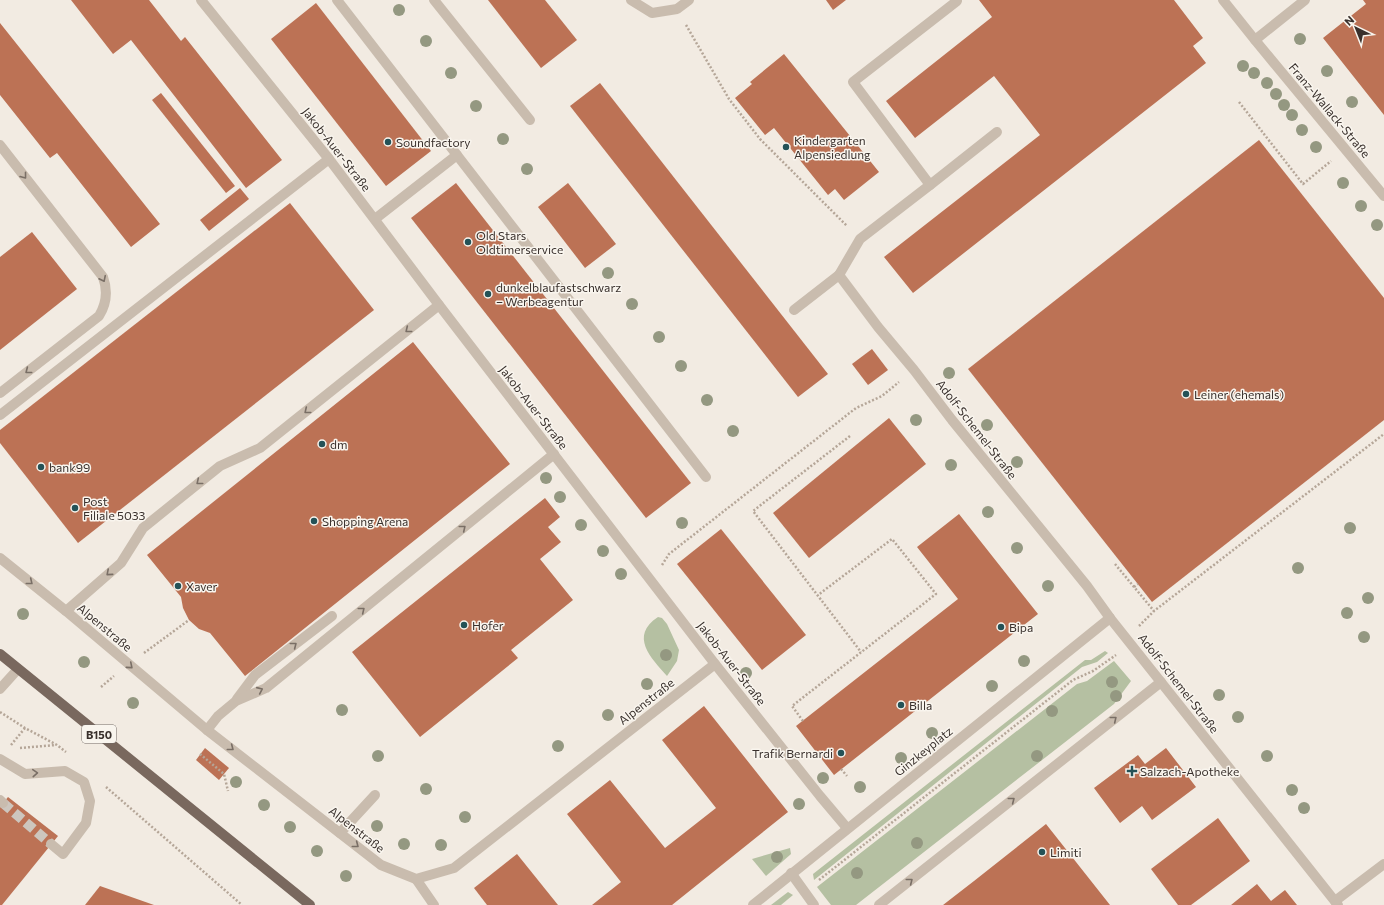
<svg xmlns="http://www.w3.org/2000/svg" width="1384" height="905" font-family="Commissioner,sans-serif">
<style>
.green{fill:#b5c0a2}
.building{fill:#bc7255}
.lines{fill:none;stroke-linecap:round;stroke-linejoin:round}
.minor-tunnel{stroke:#cdc6be;stroke-width:10;stroke-dasharray:10 5;stroke-linecap:butt}
.path{stroke:#b5a698;stroke-width:2.5;stroke-dasharray:2 2;stroke-linecap:butt}
.minor{stroke:#c9bcae;stroke-width:10}
.major{stroke:#79685e;stroke-width:10}
.tree{fill:#949881}
.oneway{stroke:#7a6f66}
.poi-dot{fill:#245257;stroke:#f9f5ee;stroke-width:1.5}
.labels{text-anchor:middle;dominant-baseline:central;stroke-width:3;stroke-linejoin:round;paint-order:stroke}
.shield{fill:#f9f5ee;stroke:#736b66;stroke-width:1}
.shield-label{font-size:11px;font-weight:bold;fill:#39302c}
.street-label{font-size:12px;fill:#39302c;stroke:#f9f5ee}
.poi-label{font-size:12px;fill:#39302c;stroke:#f9f5ee;text-anchor:start}
</style>
<rect width="100%" height="100%" fill="#f2ebe2"/>
<g class="green">
<path d="M658 617 662 618 667 624 679 650 677 661 667 676C651 658 629 636 658 617Z"/>
<path d="M1105 651 1108 653 1097 662 1082 667 814 880 813 874 1085 660H1091Z"/>
<path d="M1114 661 1131 681 1114 704 856 905H831L817 887 1077 684 1087 681Z"/>
<path d="M790 848 791 854 766 876 752 859Z"/>
<path d="M788 892 793 895 781 905H771Z"/>
</g>
<g class="building">
<path d="M71 0H149L181 41 185 37 282 160 246 188 131 40 113 54Z"/>
<path d="M488 0H545L577 40 541 68Z"/>
<path d="M826 0H846L833 10Z"/>
<path d="M979 0H1174L1203 38 1193 46 1206 63 913 293 884 257 1040 135 994 76 915 138 886 101 992 17Z"/>
<path d="M1363 0H1384V115L1323 38 1366 4Z"/>
<path d="M316 3 431 151 386 186 271 39Z"/>
<path d="M0 23 160 224 131 247 57 153 50 158 0 95Z"/>
<path d="M784 54 879 172 844 200 835 189 828 195 774 128 765 135 735 98 752 84 750 82Z"/>
<path d="M600 83 828 374 798 397 570 106Z"/>
<path d="M161 93 235 186 226 193 152 100Z"/>
<path d="M1259 140 1384 298V420L1152 602 968 369Z"/>
<path d="M456 183 691 483 646 518 411 218Z"/>
<path d="M568 183 616 244 585 268 538 207Z"/>
<path d="M240 188 249 199 209 231 200 220Z"/>
<path d="M290 203 374 310 78 543 0 443V430Z"/>
<path d="M32 232 77 289 0 350V257Z"/>
<path d="M413 342 510 464 245 676 210 633 199 629 189 620 183 608 181 597 147 555Z"/>
<path d="M872 349 888 370 868 385 852 364Z"/>
<path d="M889 418 926 464 809 558 773 513Z"/>
<path d="M545 498 560 517 548 527 561 542 540 559 573 600 511 650 518 658 420 737 352 652Z"/>
<path d="M959 514 1038 614 834 775 796 726 958 599 917 547Z"/>
<path d="M721 529 806 635 762 670 677 564Z"/>
<path d="M704 706 788 812 672 905H592L621 882 567 814 610 780 665 848 716 808 662 740Z"/>
<path d="M205 748 229 768 219 780 196 760Z"/>
<path d="M1166 748 1196 787 1152 820 1142 806 1120 823 1094 788 1138 755 1145 764Z"/>
<path d="M8 797 58 836 2 905H0V807Z"/>
<path d="M1218 818 1250 861 1191 905H1178L1151 869Z"/>
<path d="M1046 824 1110 905H943L974 881Z"/>
<path d="M517 854 558 905H487L474 888Z"/>
<path d="M1257 884 1271 901 1285 890 1297 905H1231Z"/>
<path d="M100 886 154 905H85Z"/>
</g>
<g class="lines">
<path class="minor-tunnel" d="M3 803 51 844"/>
<g class="path">
<path d="M686 25 729 99 760 139 847 226"/>
<path d="M1239 102 1303 184 1331 161"/>
<path d="M850 436 753 511 861 652"/>
<path d="M1115 564 1154 611"/>
<path d="M662 565 669 554 856 408 882 396 899 382"/>
<path d="M1134 587 1138 584"/>
<path d="M1139 626 1154 611 1384 434"/>
<path d="M144 653 189 620"/>
<path d="M101 687 114 676"/>
<path d="M0 712 25 728 57 745 66 752"/>
<path d="M803 721 792 706 936 594 892 539 818 595"/>
<path d="M11 745 25 728"/>
<path d="M20 748 56 745"/>
<path d="M200 754 224 774 228 791"/>
<path d="M841 769 847 776"/>
<path d="M106 787 242 905"/>
<path d="M819 880 1073 680 1093 671 1116 655"/>
</g>
<g class="minor">
<path d="M201 0 329 159 439 305 715 664 820 796 847 828"/>
<path d="M337 0 706 477"/>
<path d="M434 0 530 120"/>
<path d="M631 0 652 13 677 9 689 0"/>
<path d="M1223 0 1255 40 1384 196"/>
<path d="M957 1 853 82 930 185 860 239 839 275 878 327 914 370 952 420 1087 586 1110 618 1338 905"/>
<path d="M1255 40 1305 0"/>
<path d="M0 145 103 277C108 291 107 303 99 316L0 393"/>
<path d="M930 185 997 132"/>
<path d="M375 219 457 155"/>
<path d="M794 310 839 275"/>
<path d="M0 415 329 159"/>
<path d="M0 558 66 611 207 730 381 865 416 879 454 868 715 664"/>
<path d="M66 611 121 563 143 528 220 466 260 448 439 305"/>
<path d="M0 689 18 669"/>
<path d="M237 699 255 675 332 616"/>
<path d="M207 730 218 716 236 701 266 688 554 454"/>
<path d="M0 759 25 774 65 771 84 782 90 801 86 823 63 854 51 844"/>
<path d="M0 800 3 803"/>
<path d="M340 833 375 795"/>
<path d="M791 873 814 905"/>
<path d="M416 879 434 905"/>
<path d="M1335 901 1384 864"/>
<path d="M753 905 1110 618"/>
<path d="M879 905 1161 682"/>
</g>
<path class="major" d="M0 654 310 905"/>
</g>
<g class="tree">
<circle cx="399" cy="10" r="6"/>
<circle cx="1300" cy="39" r="6"/>
<circle cx="426" cy="41" r="6"/>
<circle cx="1243" cy="66" r="6"/>
<circle cx="1327" cy="71" r="6"/>
<circle cx="451" cy="73" r="6"/>
<circle cx="1254" cy="73" r="6"/>
<circle cx="1267" cy="83" r="6"/>
<circle cx="1276" cy="94" r="6"/>
<circle cx="1352" cy="102" r="6"/>
<circle cx="1284" cy="105" r="6"/>
<circle cx="476" cy="106" r="6"/>
<circle cx="1292" cy="115" r="6"/>
<circle cx="1302" cy="130" r="6"/>
<circle cx="503" cy="139" r="6"/>
<circle cx="1316" cy="147" r="6"/>
<circle cx="527" cy="169" r="6"/>
<circle cx="1343" cy="183" r="6"/>
<circle cx="1361" cy="206" r="6"/>
<circle cx="1377" cy="225" r="6"/>
<circle cx="608" cy="273" r="6"/>
<circle cx="632" cy="304" r="6"/>
<circle cx="659" cy="337" r="6"/>
<circle cx="681" cy="366" r="6"/>
<circle cx="949" cy="373" r="6"/>
<circle cx="707" cy="400" r="6"/>
<circle cx="916" cy="420" r="6"/>
<circle cx="987" cy="425" r="6"/>
<circle cx="733" cy="431" r="6"/>
<circle cx="1017" cy="462" r="6"/>
<circle cx="951" cy="465" r="6"/>
<circle cx="546" cy="478" r="6"/>
<circle cx="560" cy="497" r="6"/>
<circle cx="988" cy="512" r="6"/>
<circle cx="682" cy="523" r="6"/>
<circle cx="581" cy="525" r="6"/>
<circle cx="1350" cy="528" r="6"/>
<circle cx="1017" cy="548" r="6"/>
<circle cx="603" cy="551" r="6"/>
<circle cx="1298" cy="568" r="6"/>
<circle cx="621" cy="574" r="6"/>
<circle cx="1048" cy="586" r="6"/>
<circle cx="1368" cy="598" r="6"/>
<circle cx="1347" cy="613" r="6"/>
<circle cx="23" cy="614" r="6"/>
<circle cx="1364" cy="637" r="6"/>
<circle cx="666" cy="655" r="6"/>
<circle cx="1024" cy="661" r="6"/>
<circle cx="84" cy="662" r="6"/>
<circle cx="746" cy="673" r="6"/>
<circle cx="1112" cy="682" r="6"/>
<circle cx="647" cy="684" r="6"/>
<circle cx="992" cy="686" r="6"/>
<circle cx="1219" cy="695" r="6"/>
<circle cx="1116" cy="696" r="6"/>
<circle cx="133" cy="703" r="6"/>
<circle cx="342" cy="710" r="6"/>
<circle cx="1052" cy="711" r="6"/>
<circle cx="608" cy="715" r="6"/>
<circle cx="1238" cy="717" r="6"/>
<circle cx="932" cy="733" r="6"/>
<circle cx="558" cy="746" r="6"/>
<circle cx="378" cy="756" r="6"/>
<circle cx="1037" cy="756" r="6"/>
<circle cx="1267" cy="756" r="6"/>
<circle cx="901" cy="758" r="6"/>
<circle cx="823" cy="778" r="6"/>
<circle cx="236" cy="782" r="6"/>
<circle cx="860" cy="787" r="6"/>
<circle cx="426" cy="789" r="6"/>
<circle cx="1292" cy="790" r="6"/>
<circle cx="799" cy="804" r="6"/>
<circle cx="264" cy="805" r="6"/>
<circle cx="1304" cy="808" r="6"/>
<circle cx="465" cy="817" r="6"/>
<circle cx="377" cy="826" r="6"/>
<circle cx="290" cy="827" r="6"/>
<circle cx="917" cy="843" r="6"/>
<circle cx="404" cy="844" r="6"/>
<circle cx="441" cy="845" r="6"/>
<circle cx="317" cy="851" r="6"/>
<circle cx="777" cy="857" r="6"/>
<circle cx="857" cy="873" r="6"/>
<circle cx="346" cy="876" r="6"/>
</g>
<defs><path id="oneway-chevron" d="M-2-3.5L2.5 0L-2 3.5" fill="none" stroke-width="1.6" stroke-linecap="round" stroke-linejoin="round"/></defs>
<g class="oneway">
<use href="#oneway-chevron" transform="translate(24 176) rotate(52)"/>
<use href="#oneway-chevron" transform="translate(103 279) rotate(64)"/>
<use href="#oneway-chevron" transform="translate(408 330) rotate(141)"/>
<use href="#oneway-chevron" transform="translate(28 371) rotate(142)"/>
<use href="#oneway-chevron" transform="translate(307 411) rotate(141)"/>
<use href="#oneway-chevron" transform="translate(199 482) rotate(141)"/>
<use href="#oneway-chevron" transform="translate(463 528) rotate(-39)"/>
<use href="#oneway-chevron" transform="translate(109 573) rotate(139)"/>
<use href="#oneway-chevron" transform="translate(30 582) rotate(39)"/>
<use href="#oneway-chevron" transform="translate(362 610) rotate(-39)"/>
<use href="#oneway-chevron" transform="translate(294 645) rotate(-38)"/>
<use href="#oneway-chevron" transform="translate(130 666) rotate(40)"/>
<use href="#oneway-chevron" transform="translate(260 690) rotate(-24)"/>
<use href="#oneway-chevron" transform="translate(1114 719) rotate(-39)"/>
<use href="#oneway-chevron" transform="translate(231 748) rotate(38)"/>
<use href="#oneway-chevron" transform="translate(35 773) rotate(-4)"/>
<use href="#oneway-chevron" transform="translate(1012 800) rotate(-38)"/>
<use href="#oneway-chevron" transform="translate(356 845) rotate(38)"/>
<use href="#oneway-chevron" transform="translate(910 881) rotate(-38)"/>
</g>
<g class="poi-dot">
<circle cx="388" cy="142" r="4"/>
<circle cx="786" cy="147" r="4"/>
<circle cx="468" cy="242" r="4"/>
<circle cx="488" cy="294" r="4"/>
<circle cx="1186" cy="394" r="4"/>
<circle cx="322" cy="444" r="4"/>
<circle cx="41" cy="467" r="4"/>
<circle cx="75" cy="508" r="4"/>
<circle cx="314" cy="521" r="4"/>
<circle cx="178" cy="586" r="4"/>
<circle cx="464" cy="625" r="4"/>
<circle cx="1001" cy="627" r="4"/>
<circle cx="901" cy="705" r="4"/>
<circle cx="841" cy="753" r="4"/>
<path d="M1130 765h4v4h4v4h-4v4h-4v-4h-4v-4h4z"/>
<circle cx="1042" cy="852" r="4"/>
</g>
<g class="labels">
<rect class="shield" x="82" y="725" width="34" height="18" rx="3"/>
<g class="shield-label">
<text x="99" y="734">B150</text>
</g>
<g class="street-label">
<text transform="translate(1330 110) rotate(50)">Franz-Wallack-Straße</text>
<text transform="translate(337 149) rotate(52)">Jakob-Auer-Straße</text>
<text transform="translate(534 407) rotate(52)">Jakob-Auer-Straße</text>
<text transform="translate(977 429) rotate(52)">Adolf-Schemel-Straße</text>
<text transform="translate(105 627) rotate(40)">Alpenstraße</text>
<text transform="translate(732 663) rotate(52)">Jakob-Auer-Straße</text>
<text transform="translate(1179 683) rotate(52)">Adolf-Schemel-Straße</text>
<text transform="translate(646 701) rotate(-38)">Alpenstraße</text>
<text transform="translate(923 751) rotate(-39)">Ginzkeyplatz</text>
<text transform="translate(357 829) rotate(38)">Alpenstraße</text>
</g>
<g class="poi-label">
<text x="794" y="140">Kindergarten<tspan x="794" dy="14">Alpensiedlung</tspan></text>
<text x="396" y="142">Soundfactory</text>
<text x="476" y="235">Old Stars<tspan x="476" dy="14">Oldtimerservice</tspan></text>
<text x="496" y="287">dunkelblaufastschwarz<tspan x="496" dy="14">– Werbeagentur</tspan></text>
<text x="1194" y="394">Leiner (ehemals)</text>
<text x="330" y="444">dm</text>
<text x="49" y="467">bank99</text>
<text x="83" y="501">Post<tspan x="83" dy="14">Filiale 5033</tspan></text>
<text x="322" y="521">Shopping Arena</text>
<text x="186" y="586">Xaver</text>
<text x="472" y="625">Hofer</text>
<text x="1009" y="627">Bipa</text>
<text x="909" y="705">Billa</text>
<text x="833" y="753" text-anchor="end">Trafik Bernardi</text>
<text x="1140" y="771">Salzach-Apotheke</text>
<text x="1050" y="852">Limiti</text>
</g>
</g>
<g transform="translate(1356 28) rotate(317)" stroke="#f9f5ee" stroke-width="3" paint-order="stroke">
<path d="M0-3L7 15L0 10L-7 15Z" fill="#39302c"/>
<text y="-6" font-size="11" font-weight="bold" text-anchor="middle" fill="#39302c">N</text>
</g>
</svg>
